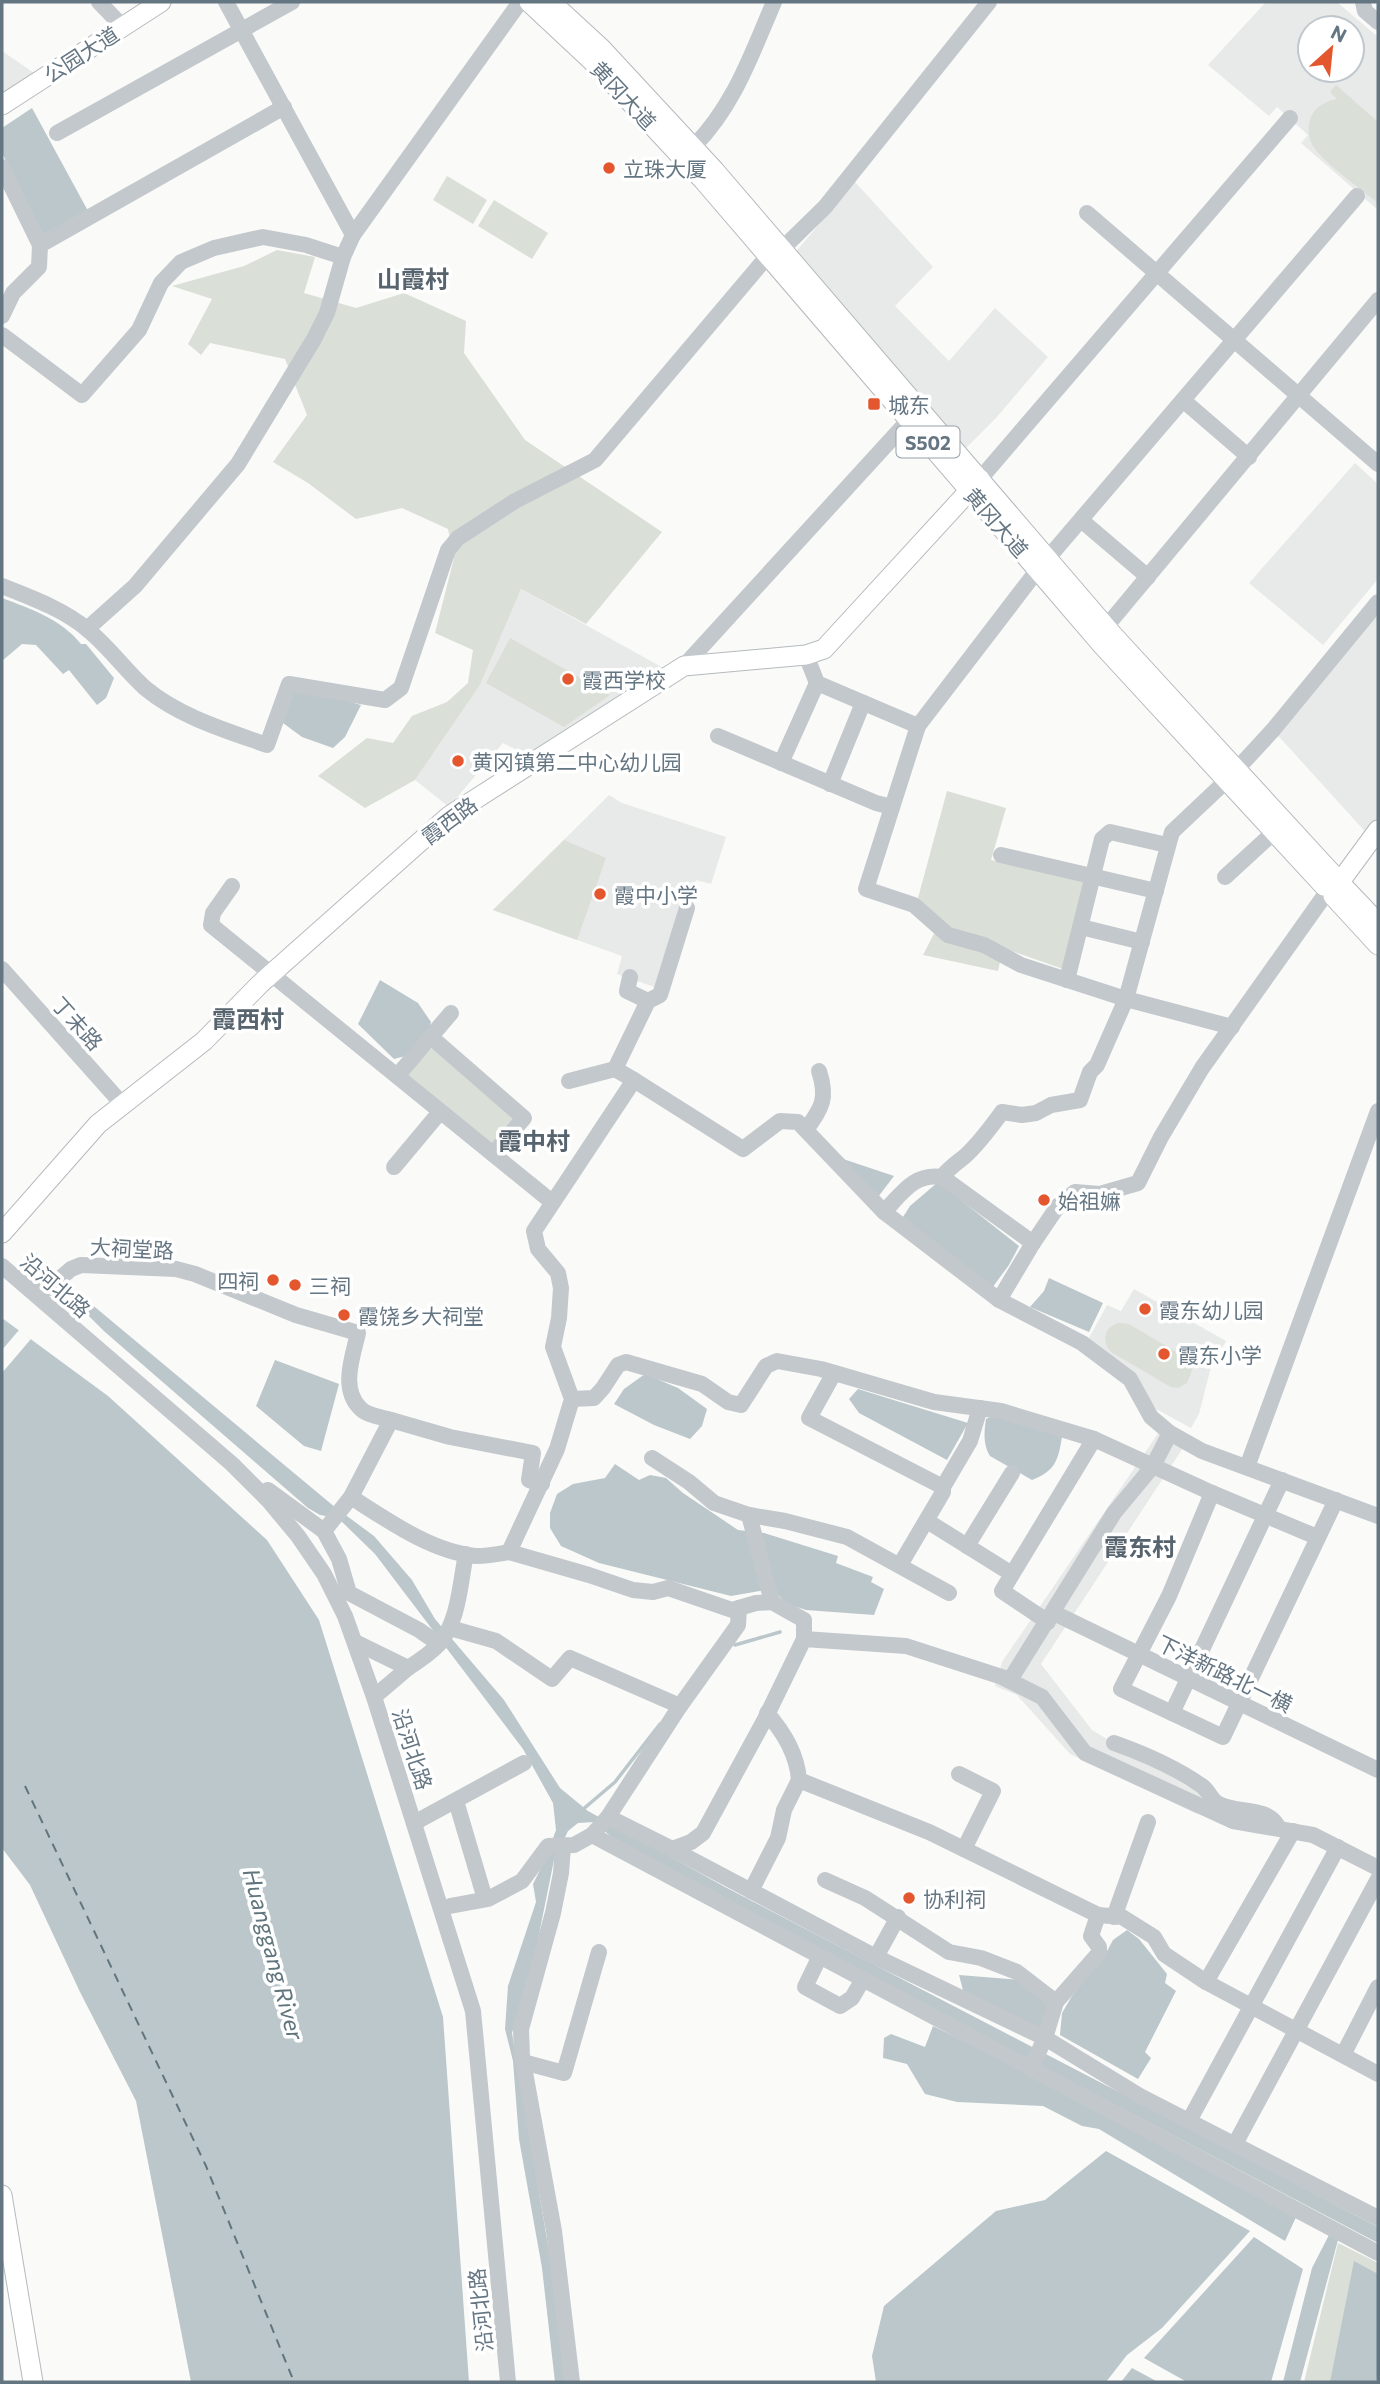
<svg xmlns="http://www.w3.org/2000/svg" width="1380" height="2384" font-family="Commissioner,'Noto Sans SC',sans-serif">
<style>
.built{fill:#e8e9e9;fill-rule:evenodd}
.green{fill:#dadfd7}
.water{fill:#bbc7cb}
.pier{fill:#fafaf8}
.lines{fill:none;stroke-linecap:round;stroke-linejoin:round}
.stream{stroke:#bbc7cb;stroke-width:3.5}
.ferry{stroke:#60757c;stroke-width:2;stroke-dasharray:9 7;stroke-linecap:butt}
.major-casing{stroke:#b5babe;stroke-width:21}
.minor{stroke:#c3c8cc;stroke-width:16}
.major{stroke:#fff;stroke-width:19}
.poi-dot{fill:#e4572e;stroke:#fff;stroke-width:2.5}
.labels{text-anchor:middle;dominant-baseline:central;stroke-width:7;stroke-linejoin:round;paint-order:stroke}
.shield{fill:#fff;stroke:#939fa8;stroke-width:2}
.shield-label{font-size:19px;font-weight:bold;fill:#657683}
.street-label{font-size:21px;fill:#657683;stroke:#fff}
.poi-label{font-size:21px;fill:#657683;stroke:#fff;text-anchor:start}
.water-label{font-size:23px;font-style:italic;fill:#60757c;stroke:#fff}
.quarter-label{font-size:24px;font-weight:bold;fill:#57646e;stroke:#fff}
</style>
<rect width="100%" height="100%" fill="#fafaf8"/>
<g class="built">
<path d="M1266 2H1337L1378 37V210L1301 143 1308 135 1277 107 1269 116 1208 65ZM1310 28H1352V70H1310Z"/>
<path d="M2 51 37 75 2 97Z"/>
<path d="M855 182 933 267 895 306 949 361 995 308 1048 357 996 418 966 448 793 255Z"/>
<path d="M1355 463 1378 484V579L1323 645 1249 583Z"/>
<path d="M521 589 667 670 529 756 503 743 449 807 415 780 480 685Z"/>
<path d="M1378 602V830L1371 838 1273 730Z"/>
<path d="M609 795 622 803 726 837 711 884 696 880 657 988 617 974 622 956 493 910Z"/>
<path d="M1134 1289 1226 1341 1211 1367 1199 1414 1191 1428 1156 1409 1133 1373 1089 1338 1107 1305 1121 1311Z"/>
<path d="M1159 1432 1183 1448 1041 1664 1092 1730 1202 1795 1197 1814 1070 1754 1017 1695 995 1686 1002 1662Z"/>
</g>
<g class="green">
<path d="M1336 85 1378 122V203C1361 189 1327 165 1315 149 1308 140 1307 127 1311 117 1316 106 1326 101 1337 99L1330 92Z"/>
<path d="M447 176 487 200 473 224 433 200Z"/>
<path d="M494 200 548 233 532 259 478 226Z"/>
<path d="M277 250 315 257 304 293 356 308 404 293 466 321 464 353 525 440 662 532 586 624 521 589 480 685 415 780 365 808 318 776 367 738 393 743 412 716 447 702 468 683 473 650 435 633 454 558 448 529 402 508 356 519 308 483 273 462 307 415 285 359 210 343 201 355 188 344 212 299 172 286 244 266Z"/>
<path d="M510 638 610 695 564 727 486 683Z"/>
<path d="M947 791 1006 808 991 860 1085 880 1063 969 1003 948 998 971 923 955 941 920 918 898Z"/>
<path d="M564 840 606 858 577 940 493 910Z"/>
<path d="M433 1047 519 1119 494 1149 406 1076Z"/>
<path d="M1119 1323 1129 1324 1186 1358 1192 1370 1187 1383 1178 1388 1171 1387 1111 1352C1101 1341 1104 1327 1119 1323Z"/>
<path d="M1338 2243 1378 2263V2371L1376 2382H1304Z"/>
</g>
<g class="water">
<path d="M32 108 88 211 43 236 2 153V128Z"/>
<path d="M2 598C31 609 61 619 81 644H86L114 678 106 698 97 705 69 670 63 674 36 645 22 644 2 661Z"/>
<path d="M296 690 322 694 361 705 345 737 333 748 302 737 283 723 284 711 291 694Z"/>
<path d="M380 980 418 1003 431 1022 427 1037 413 1054 394 1059 358 1024Z"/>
<path d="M843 1159 894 1176 878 1197Z"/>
<path d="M938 1182 1019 1246 1009 1265 992 1288 903 1217 910 1206Z"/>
<path d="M32 1249 84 1298 336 1508 374 1536 412 1580 435 1619 504 1700 560 1788 588 1811 725 1887 1378 2227V2243L802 1940 610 1836 595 1822 578 1823 568 1831 554 1860 537 1944 512 2033 550 2257 568 2382H555L542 2268 519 2139 513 2061 505 2029 508 1986 536 1902 533 1884 545 1860 556 1830 553 1803 523 1749 375 1554 338 1518 320 1515 308 1508 105 1332 27 1255Z"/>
<path d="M1049 1278 1103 1303 1089 1332 1030 1307 1044 1291Z"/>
<path d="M2 1318 108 1396 267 1540 319 1620 443 2017 469 2382H191L136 2101 80 1992 30 1885 2 1848Z"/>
<path d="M275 1360 339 1384 321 1451 304 1446 256 1406Z"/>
<path d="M645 1374 678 1388 707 1409 702 1426 690 1439 654 1425 614 1404 624 1389Z"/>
<path d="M858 1389 968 1423 947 1460 859 1413 849 1399Z"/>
<path d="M993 1416 1062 1437C1058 1461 1055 1471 1032 1480L990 1456C983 1445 984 1432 986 1419Z"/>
<path d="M615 1464 639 1480 650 1475 666 1478 683 1493 738 1530 764 1533 838 1556 836 1563 873 1577 871 1582 884 1589 874 1615 806 1610 788 1604 771 1589 731 1596 599 1563 561 1546 550 1528V1513L557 1494 573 1484 605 1478Z"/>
<path d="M1127 1930 1139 1939 1167 1974 1165 1983 1176 1991 1145 2052 1151 2058 1138 2079 1060 2035 1062 2013 1072 1996 1106 1953 1113 1940Z"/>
<path d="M959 1975 1020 1980 1051 2005 1044 2030 965 1998Z"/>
<path d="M933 2026 1065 2091 1297 2215 1285 2241 1099 2129 1082 2126 1043 2106 957 2102 925 2094 907 2064 883 2058 884 2038 891 2034 925 2047Z"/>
<path d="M1106 2151 1250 2231 1162 2328 1127 2355 1106 2382H876L872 2356 884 2306 996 2211 1045 2200Z"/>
<path d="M1330 2233 1338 2240 1300 2382H1283L1312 2268Z"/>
<path d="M1254 2237 1303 2269 1271 2382H1187L1144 2358Z"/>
<path d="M1354 2261 1378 2274V2371L1376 2382H1330Z"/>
<path d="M1132 2368 1158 2382H1121Z"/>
</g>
<path class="pier" d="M19 1330 31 1339 2 1373V1350Z"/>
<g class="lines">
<g class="stream">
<path d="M735 1645 780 1632"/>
<path d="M581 1811 615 1782 660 1724"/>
</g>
<path class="ferry" d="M25 1786 206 2166 294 2382"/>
<g class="major-casing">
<g id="major">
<path d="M529 2 591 60 703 180 1102 645 1324 886"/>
<path d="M551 2 601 48 715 171 1113 635 1338 880"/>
<path d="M2 105 161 2"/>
<path d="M1342 885 1378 923"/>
<path d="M1331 889 1342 879 1378 830"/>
<path d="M1333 896 1378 945"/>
<path d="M2 1233 98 1124 204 1041 260 984 449 816 684 666 806 655 824 649 980 479"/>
<path d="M2 2195 33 2382"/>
</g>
</g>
<g class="minor">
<path d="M99 2 123 27"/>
<path d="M226 2 353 235"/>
<path d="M1363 2 1365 11 1378 22"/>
<path d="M57 133 292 2"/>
<path d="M694 146C734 106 752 53 774 2"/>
<path d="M2 167 40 245 284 107"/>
<path d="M1087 213 1378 464"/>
<path d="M782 249 825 207 989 2"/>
<path d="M2 316 13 293 39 267 40 245"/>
<path d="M2 335 82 395 139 330 161 283 181 262 214 248 263 237 306 245 343 257"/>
<path d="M1184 401 1249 457"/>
<path d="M980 479 1290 118"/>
<path d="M1081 520 1148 577"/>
<path d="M1048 558 1357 196"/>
<path d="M1036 572 918 726 866 889 914 905 948 935 984 945 1021 965 1126 999 1232 1027"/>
<path d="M2 586C30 597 65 610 88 630 109 647 125 670 145 688 180 717 225 730 267 745L289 684 385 700 401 688 448 550 458 538 515 501 595 460 766 258"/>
<path d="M87 629 135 586 238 464 314 339 327 313 343 257 353 235 520 2"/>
<path d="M1100 634 1378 300"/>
<path d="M806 655 817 683 918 726"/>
<path d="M684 666 908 421"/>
<path d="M718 736 876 803 892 807"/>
<path d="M781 763 817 683"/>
<path d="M1238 768 1273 730 1378 602"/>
<path d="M830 784 863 703"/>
<path d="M1001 855 1156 891"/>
<path d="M1225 877 1272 834"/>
<path d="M232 886 213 913 211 925 552 1202"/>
<path d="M1081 927 1142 942"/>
<path d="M2 969 123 1105"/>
<path d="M630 977 627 991 648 1001"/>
<path d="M1067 980 1102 839 1110 832 1167 845"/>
<path d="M431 1037 524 1118 493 1154"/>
<path d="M397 1076 451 1013"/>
<path d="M634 1080 615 1069 648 1001 660 995 687 908"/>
<path d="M569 1081 615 1069"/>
<path d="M806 1130C822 1107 828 1099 819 1071"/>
<path d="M394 1167 440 1112"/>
<path d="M942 1177C949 1168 955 1164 964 1157 978 1145 991 1127 1002 1112L1022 1115 1036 1113 1051 1105 1080 1100 1090 1072 1097 1065 1126 999 1172 832 1225 782"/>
<path d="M884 1212C902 1193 914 1173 942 1177L1033 1243 1058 1206 1075 1192 1100 1194 1138 1183 1161 1137 1202 1068 1327 892"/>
<path d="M2 1266 232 1464 268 1500 298 1536 324 1574 345 1616 374 1697 473 2011 508 2382"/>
<path d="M23 1283 49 1288 71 1269 81 1265 176 1269 195 1274 296 1315 358 1333C353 1356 340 1388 360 1408 367 1416 382 1417 391 1420L351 1497 324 1531 268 1490"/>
<path d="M999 1300 1033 1243"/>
<path d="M834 1373 809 1418 943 1487"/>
<path d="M572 1399 594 1398 603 1388 618 1365 626 1362 702 1384 728 1402 741 1405 766 1366 777 1361 821 1369 934 1402 1001 1411 1094 1439 1212 1493 1317 1537"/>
<path d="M391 1420 450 1437 533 1453 529 1480 542 1484"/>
<path d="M652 1458 689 1482 714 1503 749 1515 785 1521 847 1537 949 1593"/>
<path d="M1247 1467 1378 1111"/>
<path d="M1212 1493 1169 1596 1121 1689 1223 1737 1336 1500"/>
<path d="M351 1497C387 1520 432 1552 476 1556 486 1556 498 1554 509 1552L557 1449 572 1399 553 1347 559 1318 561 1288 558 1273 538 1249 534 1231 634 1080 743 1149 780 1121 798 1122 884 1212 999 1300 1082 1343 1130 1379 1151 1417 1170 1433 1202 1451 1378 1516"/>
<path d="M749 1515 772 1602"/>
<path d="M927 1521 1012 1574"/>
<path d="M324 1531 339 1559 349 1593 419 1630 439 1644"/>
<path d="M967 1546 1012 1473"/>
<path d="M509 1552 589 1575 633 1590 653 1592 668 1588 732 1610 756 1603 772 1602 804 1620V1639"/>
<path d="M900 1565 943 1492V1487L970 1441 980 1408"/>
<path d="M1054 1613 1378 1770"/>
<path d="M1048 1622 1002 1591 1094 1439"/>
<path d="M450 1628 496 1641 552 1679 570 1658 680 1706"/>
<path d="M355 1642 408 1668C419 1661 430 1654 439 1644 459 1621 460 1583 466 1554"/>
<path d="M1010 1680 1114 1513 1153 1466 1170 1433"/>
<path d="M374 1697 408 1668"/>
<path d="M767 1713C784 1733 797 1754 799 1780L929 1832 1098 1915 1122 1917 1154 1937 1164 1954 1206 1982 1378 2074"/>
<path d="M1172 1713 1282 1480"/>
<path d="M1114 1743C1145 1754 1175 1767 1202 1786 1208 1790 1211 1799 1217 1803 1234 1814 1266 1806 1277 1825"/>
<path d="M959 1774 993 1791 964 1849"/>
<path d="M456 1801 485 1899"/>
<path d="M608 1817 672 1849 691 1842 703 1833 765 1719 804 1639 906 1646 1002 1677 1042 1697 1085 1753 1233 1821 1313 1835 1378 1868"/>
<path d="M414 1823 524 1763"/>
<path d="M592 1835 1378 2253"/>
<path d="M563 1847 561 1873 553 1913 521 2029 522 2056 554 2231 572 2382"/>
<path d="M672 1849 876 1957 1045 2038 1140 2096 1378 2218"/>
<path d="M825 1880 865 1898 949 1952 981 1958 1017 1972 1056 2002"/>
<path d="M751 1891 778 1838 784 1810 799 1780"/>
<path d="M450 1906 488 1899 522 1881 548 1846 574 1845 592 1835 608 1817 680 1706 738 1625 739 1608"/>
<path d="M1114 1917 1148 1822"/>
<path d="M820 1956 805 1987 840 2006 852 1998 863 1979"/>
<path d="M876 1957 898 1917"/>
<path d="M1206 1982 1293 1831"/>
<path d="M1343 2055 1378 1987"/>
<path d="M523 2062 564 2073 599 1952"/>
<path d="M1031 2068 1045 2038 1056 2002 1099 1953V1947L1091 1936 1098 1915"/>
<path d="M1189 2121 1338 1847"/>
<path d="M1235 2144 1378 1879"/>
</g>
<use href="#major" class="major"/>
</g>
<g class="poi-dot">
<circle cx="609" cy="168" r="7"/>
<rect x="867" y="397" width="14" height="14" rx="3.5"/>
<circle cx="568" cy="679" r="7"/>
<circle cx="458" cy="761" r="7"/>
<circle cx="600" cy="894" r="7"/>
<circle cx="1044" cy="1200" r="7"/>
<circle cx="273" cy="1280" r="7"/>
<circle cx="295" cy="1285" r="7"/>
<circle cx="1145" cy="1309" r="7"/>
<circle cx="344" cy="1315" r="7"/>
<circle cx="1164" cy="1354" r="7"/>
<circle cx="909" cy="1898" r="7"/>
</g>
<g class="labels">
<rect class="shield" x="896.5" y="426.5" width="63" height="31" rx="5"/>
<g class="shield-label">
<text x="928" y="442">S502</text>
</g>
<g class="street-label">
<text transform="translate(81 54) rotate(-33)">公园大道</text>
<text transform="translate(624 95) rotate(47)">黄冈大道</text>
<text transform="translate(997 522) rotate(49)">黄冈大道</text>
<text transform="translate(449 820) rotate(-37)">霞西路</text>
<text transform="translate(78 1023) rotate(48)">丁未路</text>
<text transform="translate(132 1248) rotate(3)">大祠堂路</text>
<text transform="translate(56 1285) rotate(41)">沿河北路</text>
<text transform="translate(1225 1673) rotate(26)">下洋新路北一横</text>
<text transform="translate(413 1749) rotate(72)">沿河北路</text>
<text transform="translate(480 2310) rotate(-96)">沿河北路</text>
</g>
<g class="poi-label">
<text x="623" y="168">立珠大厦</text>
<text x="888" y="404">城东</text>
<text x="582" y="679">霞西学校</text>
<text x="472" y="761">黄冈镇第二中心幼儿园</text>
<text x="614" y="894">霞中小学</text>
<text x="1058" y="1200">始祖嫲</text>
<text x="259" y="1280" text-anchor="end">四祠</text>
<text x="309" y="1285">三祠</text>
<text x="1159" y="1309">霞东幼儿园</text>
<text x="358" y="1315">霞饶乡大祠堂</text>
<text x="1178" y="1354">霞东小学</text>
<text x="923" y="1898">协利祠</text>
</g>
<g class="water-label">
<text transform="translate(274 1954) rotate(75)">Huanggang River</text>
</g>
<g class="quarter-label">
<text x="413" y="278">山霞村</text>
<text x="248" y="1018">霞西村</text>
<text x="534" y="1140">霞中村</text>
<text x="1140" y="1546">霞东村</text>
</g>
</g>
<rect width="1380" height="2384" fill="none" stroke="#657683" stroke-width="7"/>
<g transform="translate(1331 49) rotate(27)"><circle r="33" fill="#ffffff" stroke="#c1c8cd" stroke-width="2"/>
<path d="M0-5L12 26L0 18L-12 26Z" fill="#e4572e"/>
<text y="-10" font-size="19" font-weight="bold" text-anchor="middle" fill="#657683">N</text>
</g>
</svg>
